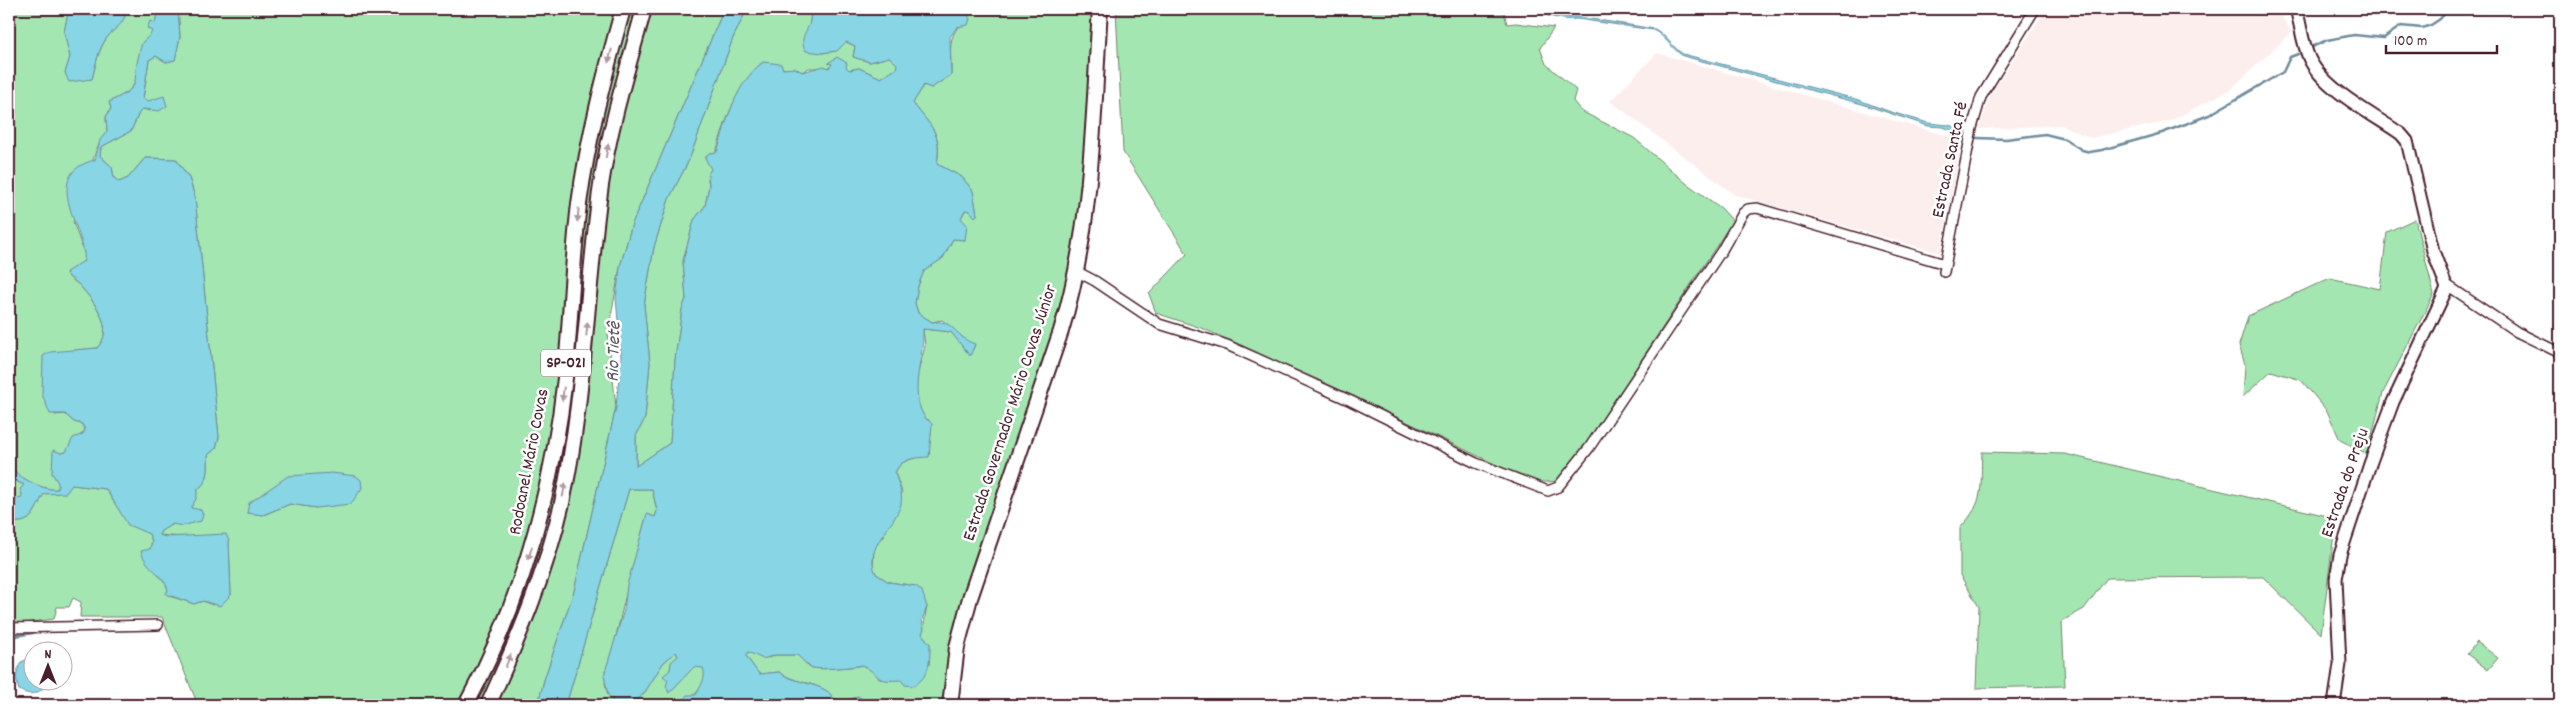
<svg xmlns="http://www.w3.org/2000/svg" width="2569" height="714" font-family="Dekko,sans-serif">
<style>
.built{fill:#fdeeee}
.green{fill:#a3e6b1;stroke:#76826e;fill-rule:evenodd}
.water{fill:#87d5e5;stroke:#6f8c9b}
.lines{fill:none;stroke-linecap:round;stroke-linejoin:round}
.stream{stroke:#6f8c9b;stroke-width:2.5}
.minor-casing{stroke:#4a1f2b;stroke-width:12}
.major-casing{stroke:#4a1f2b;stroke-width:15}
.highway-casing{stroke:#4a1f2b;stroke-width:18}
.minor{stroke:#fff;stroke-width:9}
.major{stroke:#fff;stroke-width:11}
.highway{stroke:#fff;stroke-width:14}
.oneway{fill:#ae9aa0}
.labels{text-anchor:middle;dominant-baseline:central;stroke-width:5;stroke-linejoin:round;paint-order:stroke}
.shield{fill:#fff;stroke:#80626b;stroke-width:1}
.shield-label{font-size:16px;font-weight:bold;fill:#4a1f2b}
.street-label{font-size:18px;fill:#4a1f2b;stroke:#fff}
.water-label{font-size:19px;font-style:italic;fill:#5c5663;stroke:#fff}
</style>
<rect width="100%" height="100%" fill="#fff"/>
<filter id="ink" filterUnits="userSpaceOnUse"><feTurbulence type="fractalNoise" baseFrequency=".02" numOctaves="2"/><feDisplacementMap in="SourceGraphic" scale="10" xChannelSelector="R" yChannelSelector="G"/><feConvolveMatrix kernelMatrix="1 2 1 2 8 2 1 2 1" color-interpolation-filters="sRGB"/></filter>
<g filter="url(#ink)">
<g class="built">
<path d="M2046 9H2276L2292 32 2231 89 2170 121 2091 138 2061 125 1979 129 1990 96Z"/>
<path d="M1657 53 1962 140 1940 253 1735 195 1610 101Z"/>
</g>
<g class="green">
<path d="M9 9H69L64 32 70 57 65 73 92 79C95 68 97 55 103 44 111 28 123 28 127 9H158V12L151 36 137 64 136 82 127 93 109 102 111 108 106 117 107 131 97 148 73 222 85 255 84 261 66 273C70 280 75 281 80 286 95 303 116 329 97 348L50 353 55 415 65 414 74 422 82 424 85 430 66 452 61 453 52 473 59 483 58 489C46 491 22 480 14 470H9Z"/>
<path d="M178 9H724L632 224 620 267 608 333 616 407 574 591 544 680 538 705H198L162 617H80L81 602 73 598 69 607H57L54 619 9 625V521C33 526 33 512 44 494L72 485 106 489C116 507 130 526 149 534L152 541 150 549 158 575 166 582 168 590 166 594C175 599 184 600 194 604L203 601 212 605 231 595 229 541 159 535C161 529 166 528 172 525 185 517 195 504 198 489 210 480 208 469 208 455L216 448 219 437 195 197 189 178 176 159 145 158 128 178 119 182 114 178 112 167 100 156 101 147 131 131 139 113 143 109 150 111 148 101 143 99 149 60 156 56 166 62 175 60 180 37ZM362 488 316 508 290 504 263 515 247 512Z"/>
<path d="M747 9H811L810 23 822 53 836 51 846 42 855 46 853 57 870 62 889 57 898 64 896 69 881 78 859 68 849 70 846 67 828 63 833 64 829 68H809L802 72 795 68 788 70 763 62C731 88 720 141 708 179L709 186 705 206 694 220 683 261 686 299 682 309 675 360 670 443 636 466V436L645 418 650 363 644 305 654 247 669 199 689 160 733 38Z"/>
<path d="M965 9H1092C1085 116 1085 226 1053 330 1033 396 1008 461 986 526 965 585 946 643 943 705H869L858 696C853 698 844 704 839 701 834 700 831 694 827 691 812 682 792 682 779 672L759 674 746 656 748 652 770 658 775 655H797C802 659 807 666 813 668 820 670 855 667 862 665L875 672 879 679C902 681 910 675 929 665L930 644 922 634C925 626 924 616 927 607L916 586 889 582 876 574 873 567 874 548 883 537 902 492 895 473C899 463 906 460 916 458L929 420 924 418 916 400 917 376 925 346 923 329 951 332 970 355 975 345 968 342 942 320 932 322 918 313 915 303 918 286 924 271 943 258 953 239 965 240 961 218 966 209 977 215 973 191 962 177 937 164C943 133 930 126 913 103L924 85 931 88 951 75C952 56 945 33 964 24Z"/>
<path d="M1116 9H1478L1504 12 1507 24 1516 23 1554 28 1540 48 1546 64 1576 90 1573 101 1581 111 1634 138 1686 183 1721 208 1733 221 1565 475 1557 481 1546 482 1534 481 1518 475 1334 387 1204 329 1156 313 1149 294 1187 254 1123 152Z"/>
<path d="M2415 219 2434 294 2383 393 2367 454 2340 440 2327 411 2301 380 2271 371 2243 397 2245 365 2239 345 2248 316 2330 278 2380 289 2387 232Z"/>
<path d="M1982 452 2065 454 2336 518 2321 634 2263 577 2107 578 2084 609 2062 621 2065 686 1976 688 1979 607 1960 575V528C1986 501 1980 487 1982 452Z"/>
<path d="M9 471 16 481 24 485 21 499 9 509Z"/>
<path d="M629 489H652L657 511 655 517 647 514C631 571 618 627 605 683L608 695 615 703 645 692 663 663 676 652 678 656C668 665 668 679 669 693L694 666 704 668C709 686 693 697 679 705H566Z"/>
<path d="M2477 642 2498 658 2488 670 2467 654Z"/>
</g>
<g class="water">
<path d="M69 9H127C123 29 111 28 103 44 97 55 95 68 92 79L69 82 65 73 70 57 64 32Z"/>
<path d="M158 9H178L180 37 175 60 166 62 156 56 149 60 143 98 148 101 164 96 167 106 159 111 143 109 139 113 131 131 101 147 100 156 112 167 114 178 119 182 128 178 145 158 176 159 189 178 195 197 219 437 216 448 208 455C208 469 210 480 198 489L196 499 191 508 201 510 203 515 201 521 182 526 173 524 161 531 159 535 166 537 226 534 229 541 231 595 220 606 203 601 194 604 166 594 168 590C164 574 145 568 141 551L150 549 152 541 149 534 128 525 106 489 72 485 66 493 44 494C33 512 33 526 9 521V509L16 499 21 498 22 494 20 489 24 485 16 481 9 470H14C22 480 46 491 58 489V483L52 473 53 450 61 453 66 452 73 438 83 434 85 430 82 424 74 422 65 414H50L42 394 43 356 50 352 97 348C116 329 95 302 80 286 75 280 70 280 66 272L84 261C88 233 37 174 95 160L100 140 107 131 106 117 111 108 109 102C144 85 131 86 139 54 140 51 141 45 142 43 145 38 150 37 152 31L147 28 150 21 155 23Z"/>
<path d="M724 9H747L733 38 689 160 669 199 654 247 644 305 650 363 645 418 636 436V466L670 443 675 360 682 309 686 299 683 261 694 220 705 206 709 186 708 174 711 169 705 158 709 153 717 152C727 120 735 84 763 62L781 64 783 69 795 68 802 72 824 66 829 68 832 64 828 63 837 57 847 63 846 67 849 70 859 68 881 78 896 69 897 64 889 57 870 62 853 57 855 46 846 42 837 51 822 53 806 51C799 40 805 34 809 25 811 20 810 14 811 9H965L970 19 968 25 957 27 950 37 951 75 931 88 924 85 913 103C931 127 942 132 937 164L962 177 973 191 977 215 975 217 970 211 965 210 961 218 967 225 965 240 953 239 943 258 924 271 918 286 915 303 918 313 932 322C955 319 955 338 975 344L970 356 951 332 923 329C925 358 908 389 924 416 925 419 929 420 932 424L929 457C914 458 901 458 895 473 898 483 903 493 901 504 894 529 863 546 876 574L889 582 916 586 922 591 927 607 922 620 924 629 922 634 930 644C930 661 930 677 913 686L905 685 901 680C873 682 884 677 862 665 855 667 820 670 813 668 807 666 802 659 797 655H775L763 659 748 652 746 656 759 674 779 672C792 682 812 682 827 691 831 694 834 700 839 701 844 704 853 698 858 696L869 705H679L687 695H696C700 687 707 677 703 668L694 667 669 693 666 686 668 680 663 676 670 670 671 662 678 656 676 652 663 663 645 692 635 703 623 705 615 703 608 695 604 675 624 610 627 585 647 514 655 517 657 511 652 489H629L566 705H538L544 680 574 591 616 407 621 356 616 298 620 267 632 224Z"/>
<path d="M1478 9H1527L1569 17H1579L1655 29C1666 35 1672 47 1683 54L1859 100 1888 111 1928 123 1949 125 1970 133 1968 136 1943 127 1928 126 1862 104 1683 56C1672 49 1665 36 1653 30L1577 19C1560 22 1543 12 1526 12 1510 11 1494 14 1478 9Z"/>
<path d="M332 473 356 476 361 480 362 488 351 504 316 508 290 504 263 515 247 513 249 503 288 476Z"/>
<path d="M32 655V682H50C39 692 34 698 19 690 15 679 16 672 21 662L31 658Z"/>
</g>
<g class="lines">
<g class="stream">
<path d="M2312 47 2327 40 2354 35 2384 38 2401 26 2422 28 2431 25 2440 19 2448 9"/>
<path d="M1977 138 2006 139 2045 134 2065 139 2082 150 2090 152 2102 150 2162 133 2209 115 2283 72 2290 57 2298 54"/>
<path d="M9 637 33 633"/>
</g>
<g class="minor-casing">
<g id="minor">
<path d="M1076 271 1095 281 1159 324 1227 345 1351 401 1476 463 1548 491 1558 487 1589 448 1722 250 1743 213 1748 209 1757 208 1945 264"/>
<path d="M1944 272 1972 128 1981 97 2035 9"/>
<path d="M2447 285 2517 332 2560 353"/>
<path d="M9 628 158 625"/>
</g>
</g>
<g class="major-casing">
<path id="major" d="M2296 9C2301 25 2302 42 2309 58 2322 88 2374 115 2401 134L2407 141 2433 251 2447 288 2393 402 2370 464 2340 555 2336 579 2340 664 2334 705"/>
</g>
<g class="highway-casing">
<g id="highway">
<path d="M466 705C521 603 552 493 565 378 571 320 572 262 579 204 588 137 605 73 623 9"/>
<path d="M488 705C518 640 546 573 562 503 585 398 586 291 601 185 610 125 628 67 644 9"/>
<path d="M950 705 957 647 970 598 1061 331C1093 227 1093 116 1100 9"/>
</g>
</g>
<use href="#minor" class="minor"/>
<use href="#major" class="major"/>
<use href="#highway" class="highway"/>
</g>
<defs><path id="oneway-solid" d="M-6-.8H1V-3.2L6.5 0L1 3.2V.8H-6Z" transform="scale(1.25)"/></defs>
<g class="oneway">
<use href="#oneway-solid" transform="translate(610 56) rotate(105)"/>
<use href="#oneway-solid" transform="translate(607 151) rotate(-79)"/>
<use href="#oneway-solid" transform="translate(578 215) rotate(96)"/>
<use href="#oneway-solid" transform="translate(587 329) rotate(-84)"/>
<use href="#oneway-solid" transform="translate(563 394) rotate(97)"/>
<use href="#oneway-solid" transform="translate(564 490) rotate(-79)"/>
<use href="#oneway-solid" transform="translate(530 553) rotate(108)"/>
<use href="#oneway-solid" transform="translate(508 661) rotate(-67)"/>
</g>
</g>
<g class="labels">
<rect class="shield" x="541" y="349.5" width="50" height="27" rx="4"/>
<g class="shield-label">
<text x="566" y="363">SP-021</text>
</g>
<g class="street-label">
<text transform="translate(1951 160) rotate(-78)">Estrada Santa Fé</text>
<text transform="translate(1011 413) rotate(-72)">Estrada Governador Mário Covas Júnior</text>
<text transform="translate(530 462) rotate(-79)">Rodoanel Mário Covas</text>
<text transform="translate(2346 483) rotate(-71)">Estrada do Preju</text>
</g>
<g class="water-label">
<text transform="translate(615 352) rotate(-88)">Rio Tietê</text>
</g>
</g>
<rect width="2569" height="714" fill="none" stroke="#fff" stroke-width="30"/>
<rect x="15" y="15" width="2539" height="684" fill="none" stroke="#4a1f2b" stroke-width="2" filter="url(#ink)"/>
<g transform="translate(48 666)"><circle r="24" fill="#ffffff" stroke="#b7a5aa"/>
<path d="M0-4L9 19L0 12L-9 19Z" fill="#4a1f2b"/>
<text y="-8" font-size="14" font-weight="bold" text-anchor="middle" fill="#4a1f2b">N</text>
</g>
<path d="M2386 45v8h111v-8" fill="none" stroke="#4a1f2b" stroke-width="2.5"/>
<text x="2394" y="45" font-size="15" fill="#4a1f2b" stroke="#ffffff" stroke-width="4" paint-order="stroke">100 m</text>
</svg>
